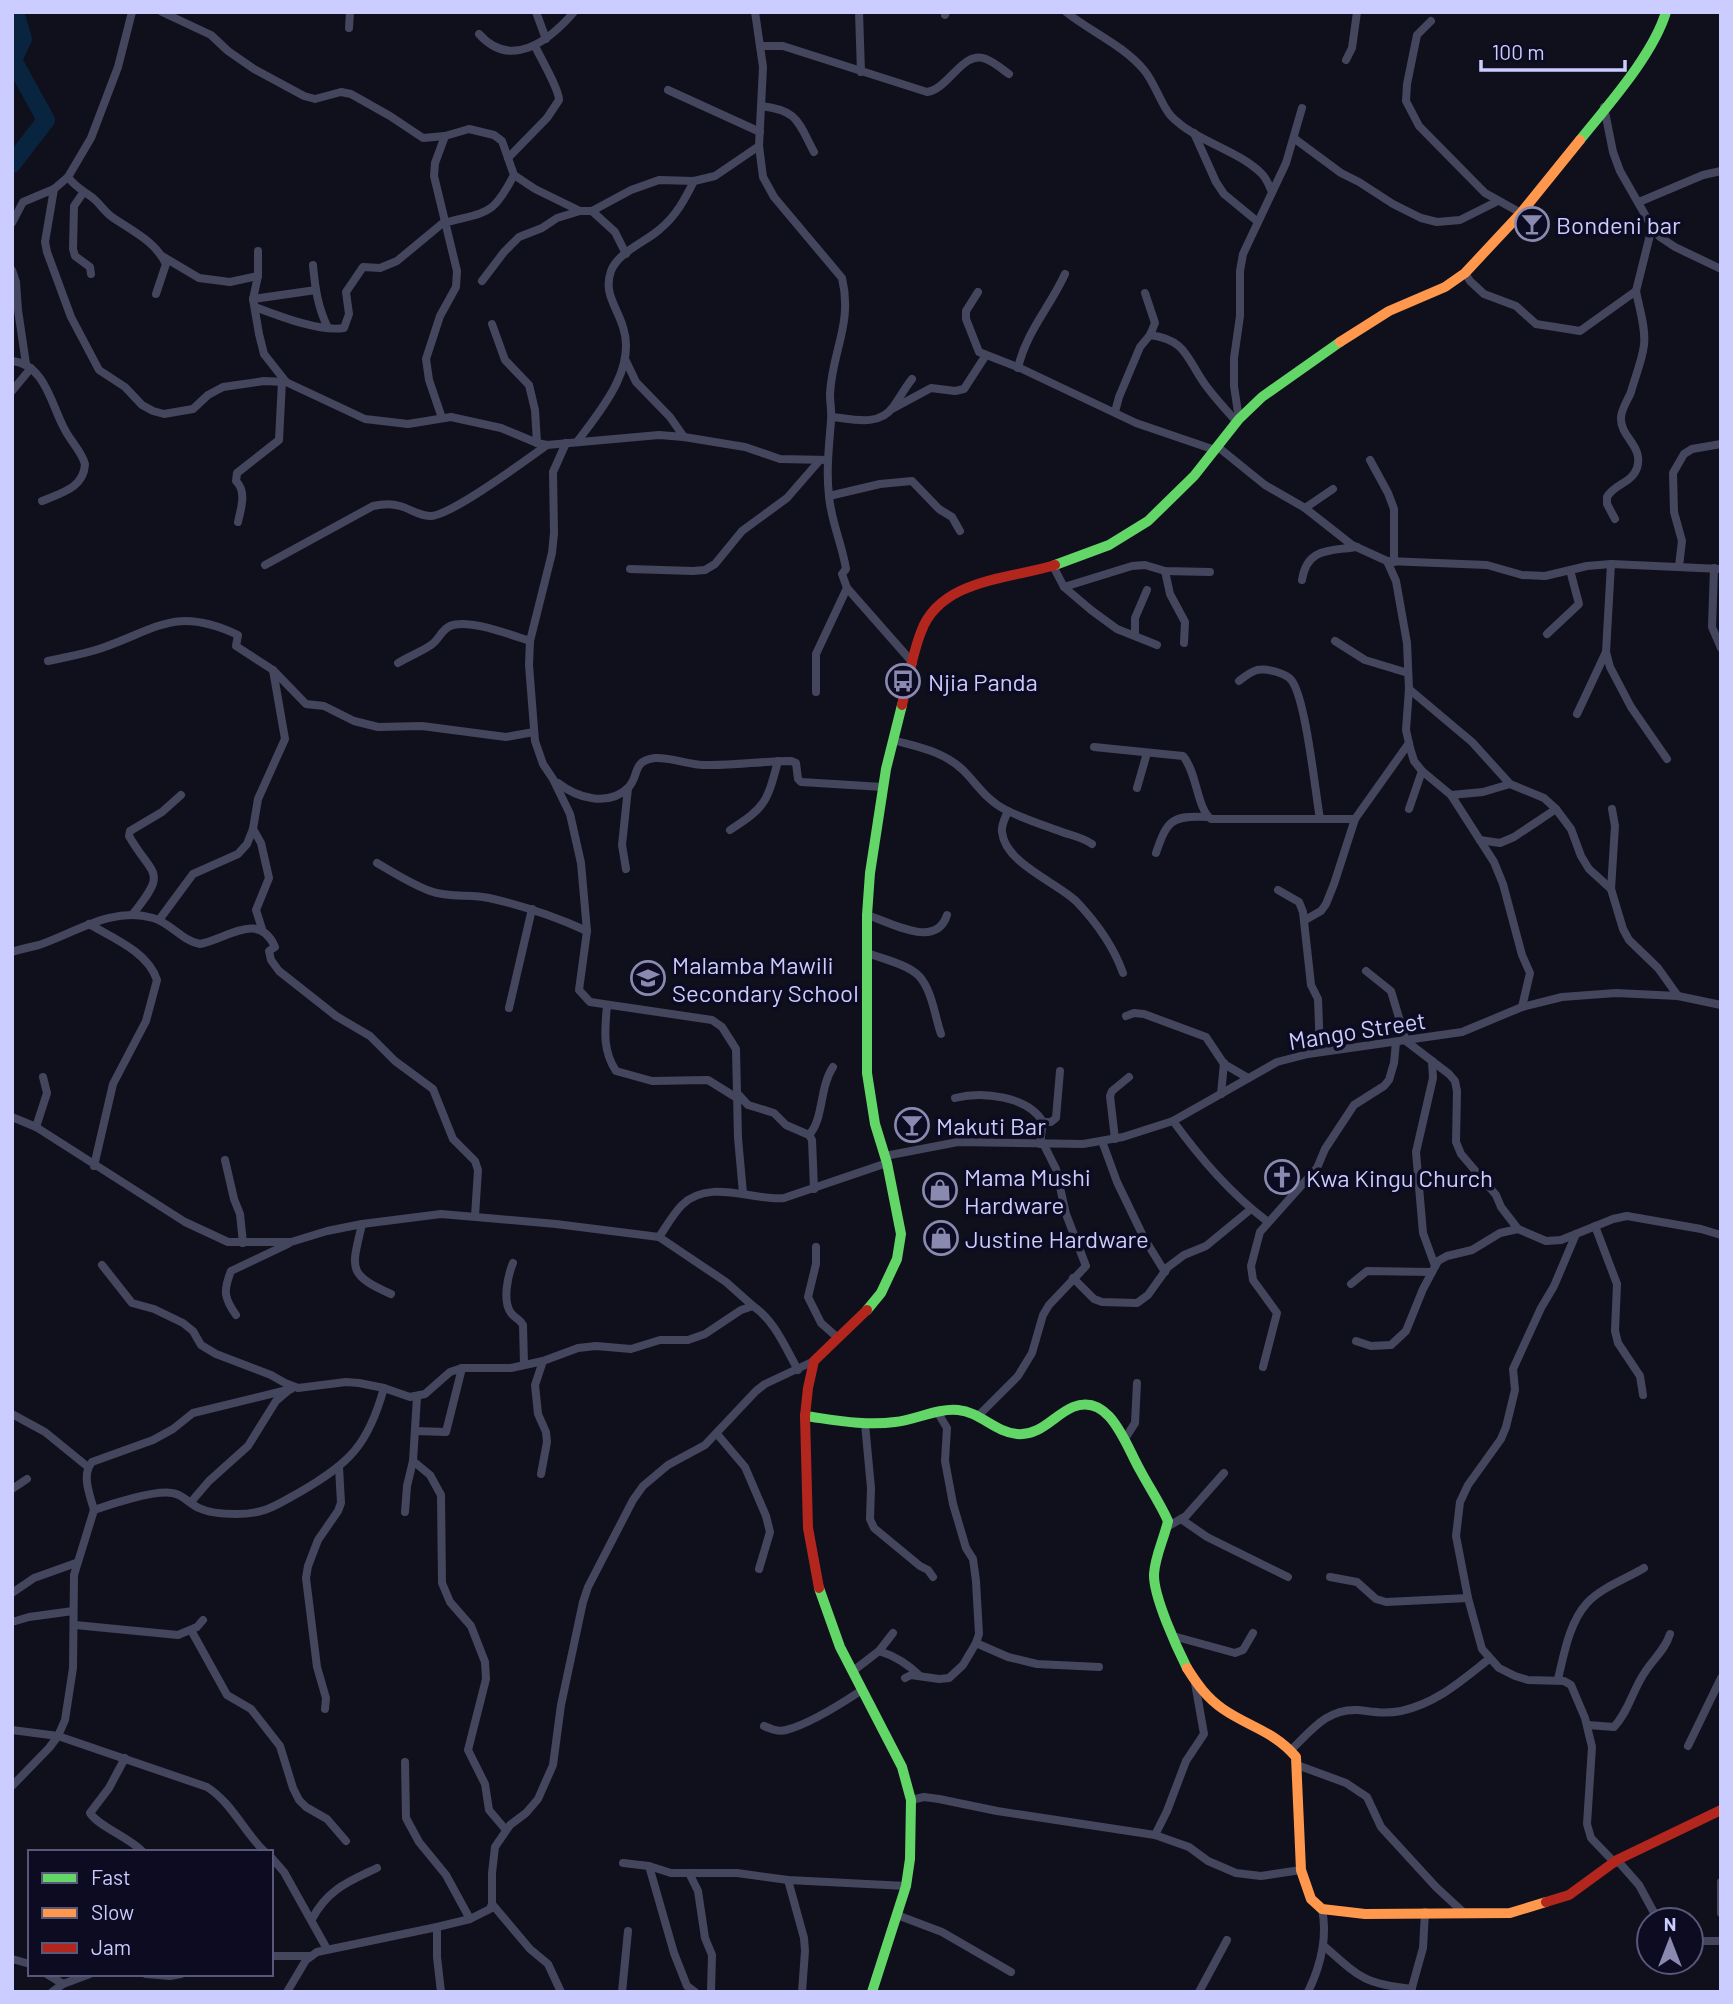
<svg xmlns="http://www.w3.org/2000/svg" width="1733" height="2004" font-family="Barlow,sans-serif">
<style>
.lines{fill:none;stroke-linecap:round;stroke-linejoin:round}
.river{stroke:#09243f;stroke-width:18}
.street{stroke:#44465d;stroke-width:8}
.fast{stroke:#63d668;stroke-width:10}
.slow{stroke:#ff974d;stroke-width:10}
.jam{stroke:#b3261e;stroke-width:10}
.labels{text-anchor:middle;dominant-baseline:central;stroke-width:7;stroke-linejoin:round;paint-order:stroke}
.poi-label{font-size:24px;fill:#cbccff;stroke:#0c0b21;text-anchor:start}
.street-label{font-size:24px;fill:#cbccff;stroke:#0c0b21}
</style>
<rect width="100%" height="100%" fill="#10101c"/>
<g class="lines">
<path class="river" d="M12 164 46 120 13 60 23 39 15 12"/>
<g class="street">
<path d="M162 12 211 35 228 51 254 69 304 96 315 99 341 92 351 94 390 116 423 138 445 136 469 129 494 135 502 141 514 175 535 189 580 211H592L631 190 659 180 694 181 715 176 759 146"/>
<path d="M536 12 546 39"/>
<path d="M755 12 763 67 759 146 763 177 774 197 842 278C853 324 832 351 830 394 830 403 832 412 831 421 829 446 826 471 829 496 831 521 842 544 846 569L842 574 847 588 913 663"/>
<path d="M859 12 861 72"/>
<path d="M1066 12C1091 32 1123 45 1144 70 1155 83 1161 105 1171 116 1196 142 1237 149 1262 174 1267 179 1269 186 1272 192"/>
<path d="M945 15 946 12"/>
<path d="M1431 21 1417 35 1407 84 1406 101 1419 126 1485 193 1521 213"/>
<path d="M349 28 350 12"/>
<path d="M479 34C511 70 549 41 574 12"/>
<path d="M760 46H783L927 92C949 89 963 49 986 59 994 62 1002 69 1009 74"/>
<path d="M1346 60 1352 48 1357 12"/>
<path d="M668 90 760 132"/>
<path d="M761 106C798 110 798 122 814 152"/>
<path d="M1604 107 1613 152 1620 171 1652 227 1660 237 1675 247 1721 269"/>
<path d="M1194 133 1216 182 1224 194 1258 222"/>
<path d="M1295 139 1341 173 1359 182 1393 204 1421 218 1437 222 1460 220 1498 201"/>
<path d="M508 158 547 118 559 100C559 89 541 59 535 46"/>
<path d="M68 177C75 187 84 191 93 198 100 204 105 212 112 217 132 231 155 241 166 264L156 294"/>
<path d="M54 189 45 242 47 252 71 317 99 370 125 387 142 405 153 411 164 414 193 409 208 395 223 387 264 381 286 382"/>
<path d="M83 193 74 206 73 249 75 256 90 267 91 274"/>
<path d="M1639 202 1703 175 1721 171"/>
<path d="M592 211 615 232 626 254"/>
<path d="M12 223 23 202 54 189 68 177 91 138 118 67 132 12"/>
<path d="M444 223C488 211 492 217 514 175"/>
<path d="M258 251V276L253 299 259 334 264 354 286 382 365 419 408 424 451 417 501 428 537 443 547 445 659 435 684 437 745 447 780 459 828 460"/>
<path d="M162 256 199 278 230 282 258 276"/>
<path d="M313 265C315 288 318 308 328 328"/>
<path d="M12 270 16 282 18 310 26 364"/>
<path d="M1465 273 1470 281 1484 294 1516 306 1536 324 1580 331 1636 291 1652 227"/>
<path d="M482 281 504 252 519 237 542 228 557 218 580 211"/>
<path d="M978 292 966 311V319L979 352 1020 368 1136 423 1215 450"/>
<path d="M253 299 316 290"/>
<path d="M255 307C279 316 319 332 344 328L349 314 346 292 363 267 380 268 397 261 444 222"/>
<path d="M492 324 505 360 529 385 535 410 537 443"/>
<path d="M1150 335C1186 340 1186 357 1204 383 1214 397 1225 409 1237 422"/>
<path d="M625 359 636 382 670 417 684 437"/>
<path d="M12 361C44 364 51 403 63 426 69 440 81 450 85 464 84 488 61 493 42 501"/>
<path d="M1018 368C1026 332 1050 307 1065 274"/>
<path d="M12 391 31 368"/>
<path d="M892 409 931 388 955 391 964 389 986 355"/>
<path d="M1115 412 1119 397 1140 347 1150 335 1155 323 1145 293"/>
<path d="M832 417C852 419 879 427 893 407 900 397 905 388 912 379"/>
<path d="M442 418 429 380 426 359 440 316 456 287 457 271 434 176 435 163 445 136"/>
<path d="M1239 419 1234 386V358L1240 316V271L1243 254 1286 163 1302 108"/>
<path d="M577 442C600 411 637 369 623 327 617 307 603 293 611 271 618 252 646 242 660 229 676 216 685 199 694 181"/>
<path d="M566 443 553 472 554 533 552 553 530 641 529 665 535 741 543 764 553 779 570 814 581 863 587 931 579 990 590 1002 712 1020 722 1027 736 1049 738 1138 743 1193"/>
<path d="M1218 447 1265 485 1305 508 1352 545 1387 561 1487 565 1522 575 1545 576 1587 566 1611 564 1721 569"/>
<path d="M1370 460 1388 493 1394 509V562"/>
<path d="M829 496 880 484 912 481 939 509 952 517 960 531"/>
<path d="M1305 508 1333 489"/>
<path d="M1615 519 1607 504V497C1614 484 1632 483 1637 468 1644 446 1620 437 1621 418 1621 409 1628 400 1631 392 1635 377 1642 361 1644 345 1646 327 1639 308 1636 291"/>
<path d="M238 522C241 508 247 492 236 481L237 473 279 440 282 381"/>
<path d="M1387 561 1396 581 1407 643 1409 689 1406 730 1410 748 1414 761 1422 771 1451 795 1494 862 1503 884 1522 955 1530 973 1522 1007"/>
<path d="M1611 564 1606 652 1610 667 1631 707 1667 759"/>
<path d="M265 565 373 506C382 504 391 503 400 506 411 509 419 516 431 516 452 515 526 460 547 445"/>
<path d="M1053 566 1064 587 1091 610 1117 629 1157 645"/>
<path d="M1679 566 1682 541 1674 512 1673 473 1684 454 1692 449 1721 444"/>
<path d="M1714 568 1712 627 1721 648"/>
<path d="M630 569 693 571 705 570 715 564 742 531 787 498 820 460"/>
<path d="M1165 571 1170 594 1185 622 1184 643"/>
<path d="M1302 580C1307 547 1331 551 1357 547"/>
<path d="M1064 587 1132 566 1145 565 1165 571 1210 572"/>
<path d="M1547 634 1579 604 1570 570"/>
<path d="M1135 635V618L1147 590"/>
<path d="M1335 641 1365 660 1408 673"/>
<path d="M48 661C66 657 85 654 102 648 159 628 176 606 238 635L236 646 273 670 306 704 324 706 354 721 378 727 422 726 506 737 534 732"/>
<path d="M398 663C409 656 421 652 431 645 439 640 441 630 450 626 468 618 511 635 530 641"/>
<path d="M1239 681C1244 677 1250 672 1257 670 1266 668 1287 673 1292 681 1306 701 1315 790 1320 819"/>
<path d="M1409 689 1472 742 1510 784 1544 798 1556 809 1571 829 1581 856 1589 869 1611 889"/>
<path d="M816 692V654L847 588"/>
<path d="M1577 714 1606 652"/>
<path d="M893 740C918 747 943 751 963 770 977 784 987 801 1006 810 1024 819 1043 825 1062 832 1073 836 1082 837 1092 844"/>
<path d="M1094 747 1183 756C1197 772 1197 809 1211 819H1355"/>
<path d="M558 783C577 798 608 807 628 788 640 776 631 761 655 758 672 757 687 765 704 765 733 766 761 761 791 761L796 763 798 779 801 782 883 787"/>
<path d="M1137 788 1147 753"/>
<path d="M1451 795 1483 792 1510 784"/>
<path d="M1409 809 1422 771"/>
<path d="M1612 809 1615 826 1611 889 1623 929 1629 940 1658 968 1678 996"/>
<path d="M1008 811C1005 818 1001 825 1002 832 1005 863 1056 882 1076 901 1097 923 1113 945 1123 973"/>
<path d="M730 830C766 807 767 802 778 761"/>
<path d="M1480 840 1500 843 1514 837 1556 809"/>
<path d="M1156 853C1167 821 1171 815 1207 817"/>
<path d="M377 863C394 873 411 884 430 891 449 898 470 894 489 898 525 906 554 916 587 931"/>
<path d="M626 869 622 845 628 788"/>
<path d="M1278 890 1299 902 1303 912 1311 985 1318 999 1320 1052"/>
<path d="M132 915C169 869 153 878 129 836L130 831 162 812 181 795"/>
<path d="M867 915C890 922 936 950 947 915"/>
<path d="M159 920 193 874 238 854 247 844 253 829"/>
<path d="M1305 920 1321 911 1326 904 1334 884 1355 819 1409 743"/>
<path d="M89 924C113 938 148 952 157 980L146 1021 113 1084 94 1166"/>
<path d="M262 929 256 910 269 878 261 843 253 829 258 799 285 739 273 670"/>
<path d="M12 952C21 949 30 947 39 945 75 933 112 906 153 918 171 923 182 941 200 944 227 939 259 910 275 947L269 951 271 960 279 971 336 1016 370 1036 395 1061 433 1089 453 1139 475 1161 478 1170 475 1216"/>
<path d="M867 953C883 959 907 964 919 976 932 990 935 1017 941 1034"/>
<path d="M1366 971 1391 991 1406 1041 1449 1074 1455 1081 1457 1091 1456 1142 1461 1154 1496 1195 1501 1207 1518 1229 1546 1241 1561 1240 1613 1219 1627 1216 1701 1229 1721 1235"/>
<path d="M607 1005C605 1029 602 1050 616 1071L652 1081 708 1080 737 1098"/>
<path d="M509 1008 532 909"/>
<path d="M1126 1016 1134 1013 1144 1014 1206 1037 1224 1064 1248 1078"/>
<path d="M1432 1061 1433 1078 1416 1152 1423 1233 1435 1266"/>
<path d="M737 1093 748 1105 774 1113 786 1125 809 1135 812 1140 814 1189"/>
<path d="M1221 1094 1224 1063"/>
<path d="M955 1098C982 1091 1028 1096 1043 1122L1040 1144"/>
<path d="M12 1117 36 1127 185 1222 228 1242H291L327 1231 362 1224 441 1214 556 1224 659 1237 726 1282 753 1306"/>
<path d="M1173 1121C1201 1159 1230 1193 1268 1222"/>
<path d="M1043 1122H1051L1056 1118 1060 1071"/>
<path d="M36 1127 47 1093 43 1077"/>
<path d="M809 1135C824 1119 819 1088 833 1067"/>
<path d="M1115 1139 1110 1096 1112 1091 1129 1077"/>
<path d="M1102 1141 1117 1182 1144 1238 1165 1272"/>
<path d="M885 1156 958 1142 1083 1144 1123 1137 1173 1121 1277 1062 1308 1054 1462 1032 1522 1007 1562 997 1616 993 1678 996 1721 1005"/>
<path d="M225 1160 234 1199 240 1214 243 1243"/>
<path d="M362 1224C352 1268 346 1274 391 1294"/>
<path d="M1595 1226 1617 1284 1615 1331 1618 1343 1640 1376 1643 1395"/>
<path d="M1576 1234 1554 1286 1541 1308 1513 1369 1515 1390 1506 1427 1501 1439 1468 1485 1460 1502 1456 1536 1468 1598 1482 1649 1499 1668 1515 1676 1528 1680 1564 1681 1571 1685 1585 1718 1592 1747 1587 1824 1591 1838 1615 1863"/>
<path d="M659 1237C666 1227 673 1214 682 1205 709 1178 752 1201 784 1198L887 1163"/>
<path d="M816 1247V1264L808 1297 821 1323 838 1338"/>
<path d="M513 1263C508 1275 502 1301 511 1313 516 1319 520 1319 523 1325L524 1364"/>
<path d="M102 1265 132 1303 154 1309 183 1323 193 1331 201 1345 216 1354 271 1375 285 1383 298 1388 346 1382 359 1383 384 1388 410 1397 425 1394 450 1372 462 1368H511L543 1361 578 1348 596 1346 631 1349 660 1340H688L705 1334 741 1310 753 1306C775 1321 785 1347 798 1370"/>
<path d="M1073 1278 1094 1299 1102 1302 1137 1303 1148 1295 1168 1267 1184 1255 1206 1246 1251 1209"/>
<path d="M1351 1284 1367 1271 1432 1272"/>
<path d="M236 1315C224 1298 223 1291 231 1271L288 1244"/>
<path d="M1356 1341 1371 1346 1391 1345 1406 1331 1423 1289 1438 1261 1447 1256 1472 1250 1500 1233 1518 1229"/>
<path d="M1263 1367 1277 1313 1253 1280 1251 1266 1260 1232 1317 1168 1325 1149 1354 1105 1384 1086 1389 1080 1394 1063 1396 1042"/>
<path d="M417 1397 413 1461 430 1475 441 1495 442 1583 450 1602 471 1626 485 1662 486 1679 468 1750 485 1784 489 1810 506 1830"/>
<path d="M12 1414 45 1432 88 1467"/>
<path d="M978 1416 1018 1376 1032 1353 1043 1315 1049 1305 1086 1266 1066 1214 1056 1169 1044 1145"/>
<path d="M865 1424 871 1488 870 1519 874 1528 920 1566 928 1570 933 1577"/>
<path d="M415 1431 446 1432 462 1368"/>
<path d="M717 1434 745 1467 766 1516 770 1532 759 1569"/>
<path d="M1126 1437 1135 1423 1137 1383"/>
<path d="M541 1474 547 1442 546 1432 538 1414 535 1385 543 1361"/>
<path d="M12 1489 27 1479"/>
<path d="M191 1502 209 1481 248 1446 276 1401 289 1390"/>
<path d="M94 1510C90 1495 81 1475 92 1462L153 1440 173 1429 193 1413 291 1389"/>
<path d="M405 1512 407 1486 413 1461"/>
<path d="M1181 1519 1207 1537 1288 1577"/>
<path d="M1167 1527 1186 1516 1224 1473"/>
<path d="M1330 1577 1357 1582 1376 1599 1386 1602 1468 1598"/>
<path d="M12 1593 34 1578 76 1563"/>
<path d="M12 1622 29 1617 73 1611"/>
<path d="M75 1625 178 1635 197 1627 203 1620"/>
<path d="M191 1630 227 1695 251 1709 280 1746 293 1788 299 1800 306 1807 327 1819 346 1841"/>
<path d="M1173 1636 1235 1653 1243 1650 1253 1633"/>
<path d="M976 1643 1008 1657 1037 1664 1099 1667"/>
<path d="M879 1651C895 1656 908 1664 920 1676"/>
<path d="M853 1671 879 1651 893 1633"/>
<path d="M905 1678 911 1675 939 1679 949 1678 963 1665 976 1643 979 1634 976 1581 973 1559 966 1548 953 1504 945 1461 947 1428 938 1413"/>
<path d="M1558 1679C1564 1654 1569 1623 1587 1603 1602 1587 1626 1579 1644 1568"/>
<path d="M325 1709 326 1698 317 1667 306 1578 308 1566 318 1540 338 1511 341 1503 339 1467"/>
<path d="M1588 1725 1614 1727C1629 1711 1633 1689 1645 1672 1654 1658 1665 1650 1670 1634"/>
<path d="M764 1726C771 1729 778 1732 786 1730 810 1724 841 1704 862 1690"/>
<path d="M12 1730 58 1736 207 1787C232 1803 244 1832 265 1852"/>
<path d="M1688 1746 1721 1678"/>
<path d="M1291 1750C1311 1731 1327 1708 1358 1710 1373 1712 1386 1714 1401 1711 1437 1703 1461 1681 1489 1659"/>
<path d="M125 1758 109 1788 90 1813C99 1827 129 1837 143 1852"/>
<path d="M405 1762 406 1818 419 1842 446 1875 470 1919"/>
<path d="M1297 1765 1346 1783 1367 1797 1381 1827 1436 1887 1463 1912"/>
<path d="M12 1786 49 1748 58 1736 65 1720 73 1668 74 1575 94 1510C111 1504 154 1490 172 1493 183 1494 189 1504 199 1508 209 1513 224 1514 236 1514 265 1514 275 1506 300 1492 350 1463 368 1445 384 1388"/>
<path d="M911 1800 924 1797 939 1799 997 1811 1155 1835 1189 1847 1208 1861 1236 1873 1261 1876 1301 1870"/>
<path d="M1155 1835 1167 1811 1186 1761 1204 1734 1195 1683"/>
<path d="M271 1857 284 1872 327 1949"/>
<path d="M1617 1860 1639 1885 1658 1920"/>
<path d="M623 1863 649 1866 671 1873H737L788 1880 906 1886"/>
<path d="M649 1866 674 1953 687 1986 695 1992"/>
<path d="M689 1873 698 1891 705 1938 712 1955 711 1992"/>
<path d="M788 1880 804 1938 805 1951 802 1992"/>
<path d="M1721 1882V1913"/>
<path d="M492 1904 530 1949 548 1964 561 1992"/>
<path d="M897 1915 942 1932 1011 1972"/>
<path d="M312 1919C328 1889 348 1882 377 1868"/>
<path d="M437 1927V1957L441 1992"/>
<path d="M1691 1941H1721"/>
<path d="M1324 1946C1359 1977 1364 1984 1412 1989"/>
<path d="M271 1956H311"/>
<path d="M12 1959 30 1964"/>
<path d="M47 1974 63 1984"/>
<path d="M146 1974 170 1976 181 1974"/>
<path d="M1411 1991 1423 1948 1425 1912"/>
<path d="M52 1992 63 1984 90 1974"/>
<path d="M287 1992 306 1960 317 1952 437 1927 470 1919 490 1909 492 1904V1873L495 1847 510 1825 526 1813 538 1799 553 1765 561 1705 583 1602 588 1587 633 1500 643 1486 668 1465 705 1445 756 1391 765 1384 814 1361"/>
<path d="M622 1992 628 1931"/>
<path d="M1199 1992 1227 1940"/>
<path d="M1308 1992C1321 1965 1328 1938 1322 1909"/>
</g>
<g class="fast">
<path d="M1580 140C1608 105 1653 55 1666 12"/>
<path d="M1055 565 1109 545 1148 521 1194 476 1239 419 1262 397 1340 342"/>
<path d="M867 1310 881 1293 897 1259 901 1234 887 1163 875 1124 867 1073V915L870 873 886 769 902 705"/>
<path d="M805 1416C835 1420 865 1426 895 1422 916 1420 937 1408 958 1410 980 1412 995 1432 1017 1434 1041 1436 1054 1415 1073 1407 1110 1392 1126 1446 1140 1470 1149 1487 1160 1503 1168 1521 1164 1539 1155 1556 1154 1574 1153 1596 1177 1648 1187 1668"/>
<path d="M819 1588 840 1647 902 1767 911 1800 910 1859 906 1886 872 1992"/>
</g>
<g class="slow">
<path d="M1340 342 1389 311 1445 287 1465 273 1521 213 1580 140"/>
<path d="M1187 1668C1197 1684 1207 1698 1223 1709 1249 1727 1274 1731 1296 1757L1301 1870 1311 1899 1322 1909 1365 1914 1510 1913 1546 1902"/>
</g>
<g class="jam">
<path d="M902 705C908 681 912 655 921 632 940 579 1010 579 1055 565"/>
<path d="M819 1588 808 1528 805 1416 808 1388 814 1361 867 1310"/>
<path d="M1546 1902 1569 1895 1617 1860 1721 1810"/>
</g>
</g>
<defs>
<g id="bar-ring" transform="scale(1.75)"><circle r="9.5" fill="#0c0b21" stroke="#8a8ab0" stroke-width="1.5"/><path d="M-6-5H6L.8 .8V4.5H3.5V6h-7V4.5H-.8V.8Z" fill="#8a8ab0"/></g>
<g id="bus-ring" transform="scale(1.75)"><circle r="9.5" fill="#0c0b21" stroke="#8a8ab0" stroke-width="1.5"/><path d="M-5-6H5V4H4V6H2V4H-2V6H-4V4H-5ZM-3.5-4V0h7V-4ZM-3.5 1.2v1.5H-2V1.2ZM2 1.2v1.5H3.5V1.2Z" fill="#8a8ab0"/></g>
<g id="school-ring" transform="scale(1.75)"><circle r="9.5" fill="#0c0b21" stroke="#8a8ab0" stroke-width="1.5"/><path d="M0-5L7-2L0 1L-7-2ZM-4 1L0 2.5L4 1V4Q0 6-4 4Z" fill="#8a8ab0"/></g>
<g id="church-ring" transform="scale(1.75)"><circle r="9.5" fill="#0c0b21" stroke="#8a8ab0" stroke-width="1.5"/><path d="M-1.2-6h2.4v3.5h3.3v2.4h-3.3V6h-2.4V-.1h-3.3v-2.4h3.3Z" fill="#8a8ab0"/></g>
<g id="shop-ring" transform="scale(1.75)"><circle r="9.5" fill="#0c0b21" stroke="#8a8ab0" stroke-width="1.5"/><path d="M-5-2.5h2.3a2.7 3.5 0 0 1 5.4 0H5L5.5 6h-11ZM-1.5-2.5h3a1.5 2.3 0 0 0-3 0Z" fill="#8a8ab0"/></g>
</defs>
<g fill-rule="evenodd">
<use href="#bar-ring" x="1532" y="224"/>
<use href="#bus-ring" x="903" y="681"/>
<use href="#school-ring" x="648" y="978"/>
<use href="#bar-ring" x="912" y="1125"/>
<use href="#church-ring" x="1282" y="1177"/>
<use href="#shop-ring" x="940" y="1190"/>
<use href="#shop-ring" x="941" y="1238"/>
</g>
<g class="labels">
<g class="poi-label">
<text x="1556" y="224">Bondeni bar</text>
<text x="928" y="681">Njia Panda</text>
<text x="672" y="964">Malamba Mawili<tspan x="672" dy="28">Secondary School</tspan></text>
<text x="936" y="1125">Makuti Bar</text>
<text x="964" y="1176">Mama Mushi<tspan x="964" dy="28">Hardware</tspan></text>
<text x="1306" y="1177">Kwa Kingu Church</text>
<text x="965" y="1238">Justine Hardware</text>
</g>
<g class="street-label">
<text transform="translate(1357 1030) rotate(-9)">Mango Street</text>
</g>
</g>
<rect width="1733" height="2004" fill="none" stroke="#cbccff" stroke-width="28"/>
<rect x="28" y="1850" width="245" height="126" fill="#0c0b21" stroke="#58587a" stroke-width="2"/>
<rect x="42" y="1873" width="35" height="10" fill="#63d668" stroke="#58587a" stroke-width="2"/>
<text x="91" y="1885" font-size="21" fill="#cbccff">Fast</text>
<rect x="42" y="1908" width="35" height="10" fill="#ff974d" stroke="#58587a" stroke-width="2"/>
<text x="91" y="1920" font-size="21" fill="#cbccff">Slow</text>
<rect x="42" y="1943" width="35" height="10" fill="#b3261e" stroke="#58587a" stroke-width="2"/>
<text x="91" y="1955" font-size="21" fill="#cbccff">Jam</text>
<g transform="translate(1670 1941)"><circle r="33" fill="#0c0b21" stroke="#58587a" stroke-width="2"/>
<path d="M0-5L12 26L0 18L-12 26Z" fill="#8a8ab0"/>
<text y="-10" font-size="19" font-weight="bold" text-anchor="middle" fill="#cbccff">N</text>
</g>
<path d="M1481 60v10h144v-10" fill="none" stroke="#cbccff" stroke-width="3.5"/>
<text x="1492" y="60" font-size="21" fill="#cbccff" stroke="#0c0b21" stroke-width="5" paint-order="stroke">100 m</text>
</svg>
